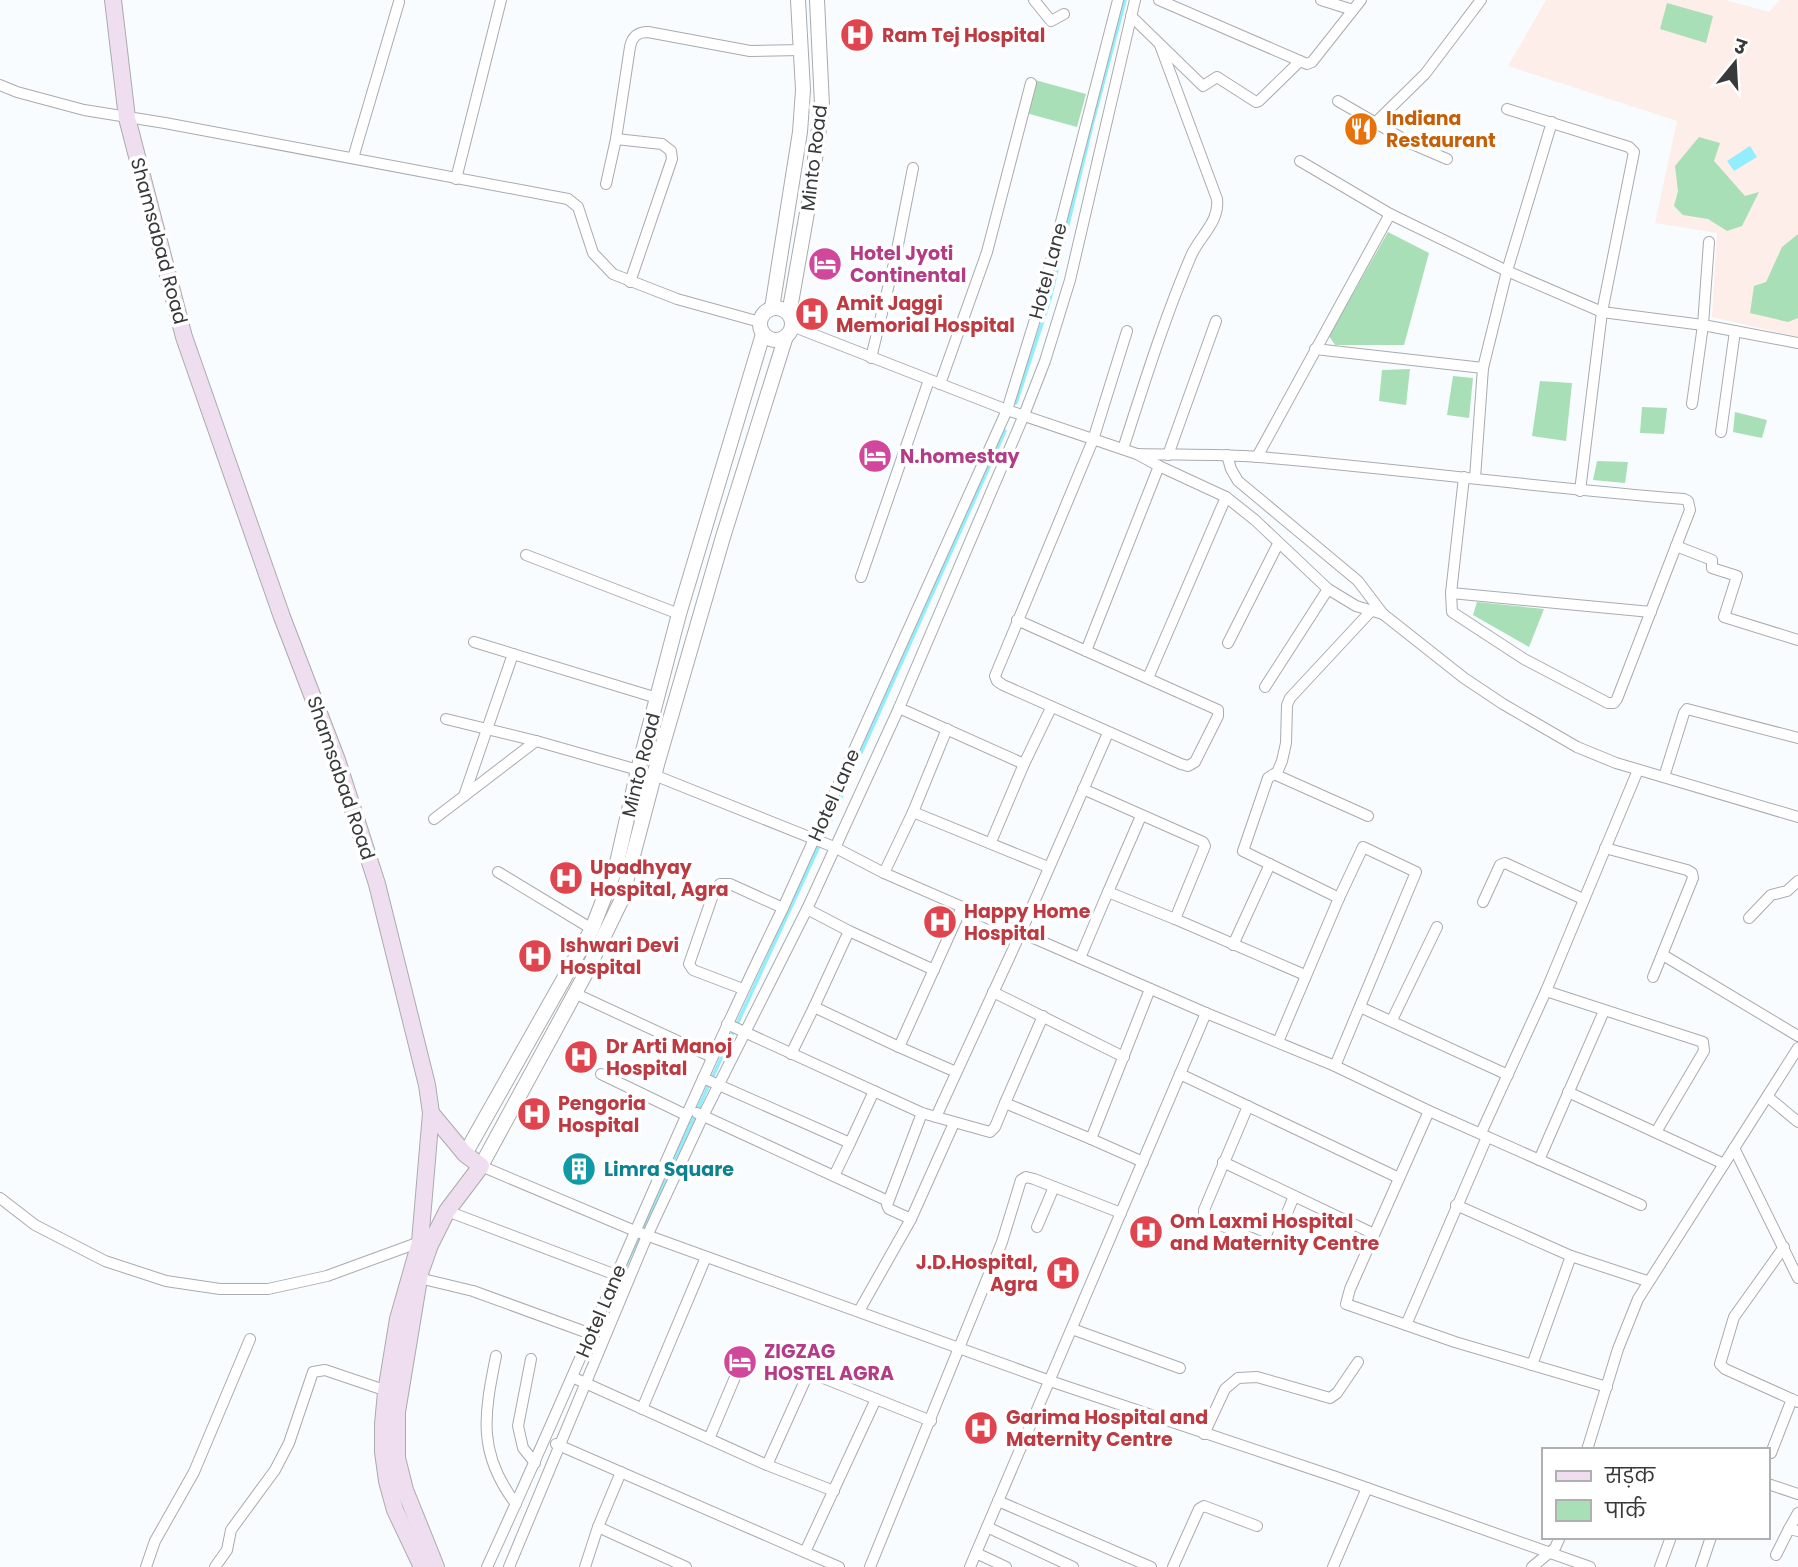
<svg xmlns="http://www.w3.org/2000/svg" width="1798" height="1567" font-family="Poppins,'Noto Sans Devanagari',sans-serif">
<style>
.commercial{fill:#fdeee9}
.green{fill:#a9dfb6}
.water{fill:#92eefc}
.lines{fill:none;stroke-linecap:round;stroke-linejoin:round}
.stream{stroke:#92eefc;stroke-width:3.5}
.minor-casing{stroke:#a9abae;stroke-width:12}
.tertiary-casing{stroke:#a9abae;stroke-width:16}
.secondary-casing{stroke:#a9abae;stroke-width:18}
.minor{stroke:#fff;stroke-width:10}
.tertiary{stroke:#fff;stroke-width:14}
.secondary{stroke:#efdeef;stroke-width:16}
.labels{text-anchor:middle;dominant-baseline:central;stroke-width:7;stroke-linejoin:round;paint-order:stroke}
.health-label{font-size:19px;font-weight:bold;fill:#be3a42;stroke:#fff;text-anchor:start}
.food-label{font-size:19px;font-weight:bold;fill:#c56008;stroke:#fff;text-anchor:start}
.street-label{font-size:19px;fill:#38393a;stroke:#fff}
.hotel-label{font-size:19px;font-weight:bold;fill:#b23c85;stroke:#fff;text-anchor:start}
.culture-label{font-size:19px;font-weight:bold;fill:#0d838f;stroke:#fff;text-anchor:start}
</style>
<rect width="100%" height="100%" fill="#f9fcff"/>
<path class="commercial" d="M1546 0H1726L1769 12 1780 0H1798V337L1712 317 1717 233 1655 223 1677 121 1508 66Z"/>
<g class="green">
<path d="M1667 3 1713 16 1706 43 1660 29Z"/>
<path d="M1035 80 1086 94 1077 127 1026 113Z"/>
<path d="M1699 137 1720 143 1714 161 1745 196 1759 192 1742 226 1727 231 1708 219 1683 215 1674 206 1678 191 1675 166Z"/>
<path d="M1388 232 1429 253 1404 345H1335L1329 336Z"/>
<path d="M1798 234V318L1788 322 1750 313 1754 286 1766 282 1782 247Z"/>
<path d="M1410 369 1406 405 1379 401 1382 370Z"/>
<path d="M1453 376 1473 378 1469 418 1447 415Z"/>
<path d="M1540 381 1572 383 1566 441 1532 436Z"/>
<path d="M1642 407 1667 408 1664 434 1640 433Z"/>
<path d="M1735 412 1767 420 1762 438 1733 432Z"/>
<path d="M1597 461 1628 462 1625 483 1593 480Z"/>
<path d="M1477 602 1544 609 1529 647 1473 615Z"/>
</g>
<path class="water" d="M1750 146 1757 157 1734 171 1727 161Z"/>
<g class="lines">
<g class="stream">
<path d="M1016 403 1050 299 1092 125 1125 0"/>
<path d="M625 1267 826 831 1005 431"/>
</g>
<g class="minor-casing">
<g id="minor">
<path d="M1034 0 1051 21 1064 14"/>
<path d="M1159 0 1307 64 1312 62 1361 0"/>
<path d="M1321 0 1353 10"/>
<path d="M1131 16 1203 86 1217 77 1256 102 1259 101 1300 61"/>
<path d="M0 85 17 92 84 110 165 123 568 199 578 207 593 253 613 274 677 299 760 322"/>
<path d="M1338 101 1412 144 1447 159"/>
<path d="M1507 109 1629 147 1634 152 1602 312 1580 491"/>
<path d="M1375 123 1425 74 1481 0"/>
<path d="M616 139 662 144 671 151 672 159 630 282"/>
<path d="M353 158 399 2"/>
<path d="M1300 161 1390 214"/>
<path d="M456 179 501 0"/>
<path d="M606 184 616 139 630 47C632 37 637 32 648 32L750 51 801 50"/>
<path d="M1709 242 1703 325 1798 343"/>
<path d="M792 326 1007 410 1137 454 1159 466 1226 497 1255 520 1328 589 1356 606 1383 614"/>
<path d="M1315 349 1483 368"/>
<path d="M871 358 896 255 913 168"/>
<path d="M940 384 987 252 1031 83"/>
<path d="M1721 432 1735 331"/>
<path d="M1123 449C1144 384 1164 319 1191 256 1199 237 1220 222 1217 199L1160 45"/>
<path d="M1137 454C1178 455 1219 454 1259 457 1401 469 1542 488 1684 499L1688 501 1690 510 1617 699 1614 703H1608L1524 659 1452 612 1451 593 1464 477"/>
<path d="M1168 455 1216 321"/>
<path d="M1227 455 1231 469 1238 481 1358 581 1383 614 1464 678 1503 704 1577 747 1616 763 1798 817"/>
<path d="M1257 457 1390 214 1507 271 1602 312 1703 325 1692 404"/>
<path d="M1475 478 1483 368 1507 271 1552 122"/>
<path d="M1676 546 1712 560V568L1737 576 1724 617 1798 640"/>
<path d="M526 555 679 614"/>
<path d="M861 577 929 380"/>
<path d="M1451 593 1651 612"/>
<path d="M1017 620 1218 710V716L1195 762 1188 766 1181 764 1003 685 997 681 995 676 1093 440 1127 331"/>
<path d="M474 642 657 698"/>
<path d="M1228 643 1278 544"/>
<path d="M1086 651 1159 466"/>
<path d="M1148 678 1226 497"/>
<path d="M1265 687 1328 589"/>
<path d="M899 708 1024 764"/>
<path d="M446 719 536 741 638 770"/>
<path d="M654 775 834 847 884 873 1206 1013 1335 1066 1429 1111 1641 1205"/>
<path d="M1276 775 1282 761 1286 743 1287 705 1290 698 1371 611"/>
<path d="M1664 777 1684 713 1687 709 1798 738"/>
<path d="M464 796 513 654"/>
<path d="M913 812 947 729"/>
<path d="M434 819 536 741"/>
<path d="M991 842 1024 764 1051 708"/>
<path d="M1605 848 1687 870 1692 873 1693 878 1653 977"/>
<path d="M498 872 592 929"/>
<path d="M884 873 913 812 1048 867"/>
<path d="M1108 892 1141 816"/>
<path d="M1483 902 1500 865 1505 863 1583 899"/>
<path d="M807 909 849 931"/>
<path d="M1749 918 1771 895 1787 891 1798 881"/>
<path d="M1175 919 1305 975"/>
<path d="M1233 945 1270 864"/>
<path d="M1663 955 1798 1036"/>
<path d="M1080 958 1108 892 1175 919 1205 846 1203 842 1083 789"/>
<path d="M743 989 693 970 689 964 715 889 720 884H730L783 908"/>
<path d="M1546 991 1703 1042 1704 1051 1656 1132"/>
<path d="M993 992 1124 1057"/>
<path d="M574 993 712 1057"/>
<path d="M814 1007 849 931 934 970"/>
<path d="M1360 1007 1508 1075"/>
<path d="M1043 1016 1005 1103 1091 1139 1150 989"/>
<path d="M1392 1020 1437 927"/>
<path d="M727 1024 922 1113 990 1132 995 1127 1005 1103"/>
<path d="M1278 1042 1339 898 1243 851 1268 778 1274 774 1368 816"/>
<path d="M791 1054 814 1007 899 1047"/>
<path d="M1335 1066 1416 872 1363 847 1339 898"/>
<path d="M956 1072 899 1047 962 907"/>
<path d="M601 1074 686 1115"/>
<path d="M1180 1074 1399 1178"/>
<path d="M703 1078 850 1143 874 1091"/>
<path d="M1568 1092 1724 1164"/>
<path d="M1768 1097 1798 1122"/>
<path d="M1248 1106 1204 1210V1218L1268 1245H1274L1294 1196"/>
<path d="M1429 1111 1350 1289 1346 1304 1455 1342 1607 1387"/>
<path d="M697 1113 888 1201"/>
<path d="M936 1117 1021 932 1108 733"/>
<path d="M1481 1133 1546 991 1638 770"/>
<path d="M1091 1139 1143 1162"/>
<path d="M1734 1148 1798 1278"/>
<path d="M1539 1160 1604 1011"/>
<path d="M1223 1162 1374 1234"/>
<path d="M481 1166 635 1231 1050 1381 1336 1477 1590 1567"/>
<path d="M834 1176 850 1143"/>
<path d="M0 1198 35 1225 105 1261 166 1281 220 1289H268L327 1276 420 1242 423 1243"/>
<path d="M1456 1205 1571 1256 1647 1281"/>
<path d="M447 1211 616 1275"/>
<path d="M911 1219 889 1209 887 1205 922 1113"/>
<path d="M1037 1227 1054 1187"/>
<path d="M1784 1247 1734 1317 1720 1364 1725 1369 1798 1402"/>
<path d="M419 1278 473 1291 591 1334"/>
<path d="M859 1311 911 1219 954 1123"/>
<path d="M1406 1325 1487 1137"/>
<path d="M1072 1329 1180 1368"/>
<path d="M496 1356C484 1415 477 1453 516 1504"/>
<path d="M531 1359 518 1426 523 1448 535 1463"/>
<path d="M1532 1365 1571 1256"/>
<path d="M572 1377 767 1465"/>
<path d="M642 1409 706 1257"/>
<path d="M1204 1434 1225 1389 1238 1378 1257 1377 1330 1398 1337 1393 1358 1362"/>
<path d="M709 1439 741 1363"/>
<path d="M556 1444 839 1567"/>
<path d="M1587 1450 1618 1349 1638 1299 1798 1048"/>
<path d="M1771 1453 1792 1399"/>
<path d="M1768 1484 1798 1494"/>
<path d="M834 1491 767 1465 807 1376 816 1375 931 1421"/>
<path d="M998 1501 1151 1567"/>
<path d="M1798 1513 1789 1529 1798 1531"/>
<path d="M598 1527 686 1567"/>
<path d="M987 1527 1073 1567"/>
<path d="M805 1552 876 1399"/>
<path d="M976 1553 1006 1567"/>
<path d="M1776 1555 1789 1529"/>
<path d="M146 1567 155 1541 194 1472 250 1339"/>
<path d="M215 1567 227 1550 231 1530 275 1470 289 1443 313 1372 325 1370 390 1392"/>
<path d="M487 1567C588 1348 677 1124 783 908L1007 410 1041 300 1118 0"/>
<path d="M509 1567 647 1236 703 1116 807 909 899 708 1024 415 1045 361 1070 280 1135 0"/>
<path d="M585 1567 598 1527 621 1472"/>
<path d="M870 1567 1002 1242 1021 1180 1026 1177 1034 1179 1121 1213"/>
<path d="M970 1567 1206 1013"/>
<path d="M1173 1567 1199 1509 1204 1506 1257 1526"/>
<path d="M1333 1567 1367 1488"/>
<path d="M1532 1567 1555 1548 1560 1537"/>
<path d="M1660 1567 1671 1537"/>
<path d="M1701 1567 1711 1537"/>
</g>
</g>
<g class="tertiary-casing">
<g id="tertiary">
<path d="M772 308 800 132 803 90 798 0"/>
<circle cx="776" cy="324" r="16"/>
<path d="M789 314 811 190 822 105 817 0"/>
<path d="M465 1154 592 929 616 867 638 770 679 614 763 334"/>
<path d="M481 1166 586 973 621 901 658 761 723 537 786 336"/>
</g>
</g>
<g class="secondary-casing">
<g id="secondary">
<path d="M113 0 127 118 184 337 282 617 337 760 377 884 427 1085 431 1113 420 1242 398 1319 386 1392 383 1424V1452L387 1481 395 1510 422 1567"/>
<path d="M431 1113 465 1154 481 1166 447 1211 430 1245 420 1273 397 1412V1458L405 1490 436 1567"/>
</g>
</g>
<use href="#minor" class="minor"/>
<use href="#tertiary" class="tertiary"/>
<use href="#secondary" class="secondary"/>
</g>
<defs>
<g id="hospital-disc" transform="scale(1.75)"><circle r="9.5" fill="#e0444e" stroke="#fff"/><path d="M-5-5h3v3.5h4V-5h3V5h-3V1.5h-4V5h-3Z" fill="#fff"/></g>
<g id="restaurant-disc" transform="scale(1.75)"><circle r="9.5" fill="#e8710a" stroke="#fff"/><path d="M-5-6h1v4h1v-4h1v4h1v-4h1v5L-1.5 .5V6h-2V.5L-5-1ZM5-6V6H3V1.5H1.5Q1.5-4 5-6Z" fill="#fff"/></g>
<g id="hotel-disc" transform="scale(1.75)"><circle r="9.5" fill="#d1479c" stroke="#fff"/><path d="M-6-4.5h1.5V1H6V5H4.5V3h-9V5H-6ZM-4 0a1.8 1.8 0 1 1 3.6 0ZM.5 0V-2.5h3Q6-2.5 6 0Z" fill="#fff"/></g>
<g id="building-disc" transform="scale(1.75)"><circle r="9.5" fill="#0f9aa8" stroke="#fff"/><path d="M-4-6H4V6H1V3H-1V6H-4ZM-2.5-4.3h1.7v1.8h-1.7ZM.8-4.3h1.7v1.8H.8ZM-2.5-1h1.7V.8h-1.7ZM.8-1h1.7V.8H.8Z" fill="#fff"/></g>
</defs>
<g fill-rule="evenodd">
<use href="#hospital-disc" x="857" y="35"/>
<use href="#restaurant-disc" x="1361" y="129"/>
<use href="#hotel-disc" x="825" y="264"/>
<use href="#hospital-disc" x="812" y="314"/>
<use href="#hotel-disc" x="875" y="456"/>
<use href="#hospital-disc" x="566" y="878"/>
<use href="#hospital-disc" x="940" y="922"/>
<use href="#hospital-disc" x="535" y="956"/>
<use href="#hospital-disc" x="581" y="1057"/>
<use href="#hospital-disc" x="534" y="1114"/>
<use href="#building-disc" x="579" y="1169"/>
<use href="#hospital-disc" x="1146" y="1232"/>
<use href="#hospital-disc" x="1063" y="1273"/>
<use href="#hotel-disc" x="740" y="1362"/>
<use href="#hospital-disc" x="981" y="1428"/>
</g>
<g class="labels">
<g class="health-label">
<text x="882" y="35">Ram Tej Hospital</text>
<text x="836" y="303">Amit Jaggi<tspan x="836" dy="22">Memorial Hospital</tspan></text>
<text x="590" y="867">Upadhyay<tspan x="590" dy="22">Hospital, Agra</tspan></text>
<text x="964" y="911">Happy Home<tspan x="964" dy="22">Hospital</tspan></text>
<text x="560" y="945">Ishwari Devi<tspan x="560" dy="22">Hospital</tspan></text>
<text x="606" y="1046">Dr Arti Manoj<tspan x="606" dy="22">Hospital</tspan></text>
<text x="558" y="1103">Pengoria<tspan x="558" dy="22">Hospital</tspan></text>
<text x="1170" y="1221">Om Laxmi Hospital<tspan x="1170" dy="22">and Maternity Centre</tspan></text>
<text x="1038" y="1262" text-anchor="end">J.D.Hospital,<tspan x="1038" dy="22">Agra</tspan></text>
<text x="1006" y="1417">Garima Hospital and<tspan x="1006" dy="22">Maternity Centre</tspan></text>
</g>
<g class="food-label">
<text x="1386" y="118">Indiana<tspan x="1386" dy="22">Restaurant</tspan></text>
</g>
<g class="street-label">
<text transform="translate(814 158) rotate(-83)">Minto Road</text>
<text transform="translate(159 241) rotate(75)">Shamsabad Road</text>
<text transform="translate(1048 271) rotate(-75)">Hotel Lane</text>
<text transform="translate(641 765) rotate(-76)">Minto Road</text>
<text transform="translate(341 778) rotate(71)">Shamsabad Road</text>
<text transform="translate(834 795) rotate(-66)">Hotel Lane</text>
<text transform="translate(601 1311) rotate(-67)">Hotel Lane</text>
</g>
<g class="hotel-label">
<text x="850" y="253">Hotel Jyoti<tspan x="850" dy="22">Continental</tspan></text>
<text x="900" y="456">N.homestay</text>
<text x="764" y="1351">ZIGZAG<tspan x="764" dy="22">HOSTEL AGRA</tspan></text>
</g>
<g class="culture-label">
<text x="604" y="1169">Limra Square</text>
</g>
</g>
<rect x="1542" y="1448" width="228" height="91" fill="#ffffff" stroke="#afb0b0" stroke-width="2"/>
<rect x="1556" y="1471" width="35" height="10" fill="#efdeef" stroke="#afb0b0" stroke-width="2"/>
<text x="1605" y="1483" font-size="21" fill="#38393a">सड़क</text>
<rect x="1556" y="1500" width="35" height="21" fill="#a9dfb6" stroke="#afb0b0" stroke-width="2"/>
<text x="1605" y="1518" font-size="21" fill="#38393a">पार्क</text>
<g transform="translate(1735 63) rotate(18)" stroke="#ffffff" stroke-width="5" paint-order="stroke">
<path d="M0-5L12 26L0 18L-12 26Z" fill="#38393a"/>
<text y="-10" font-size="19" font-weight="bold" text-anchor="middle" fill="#38393a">उ</text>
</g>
</svg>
